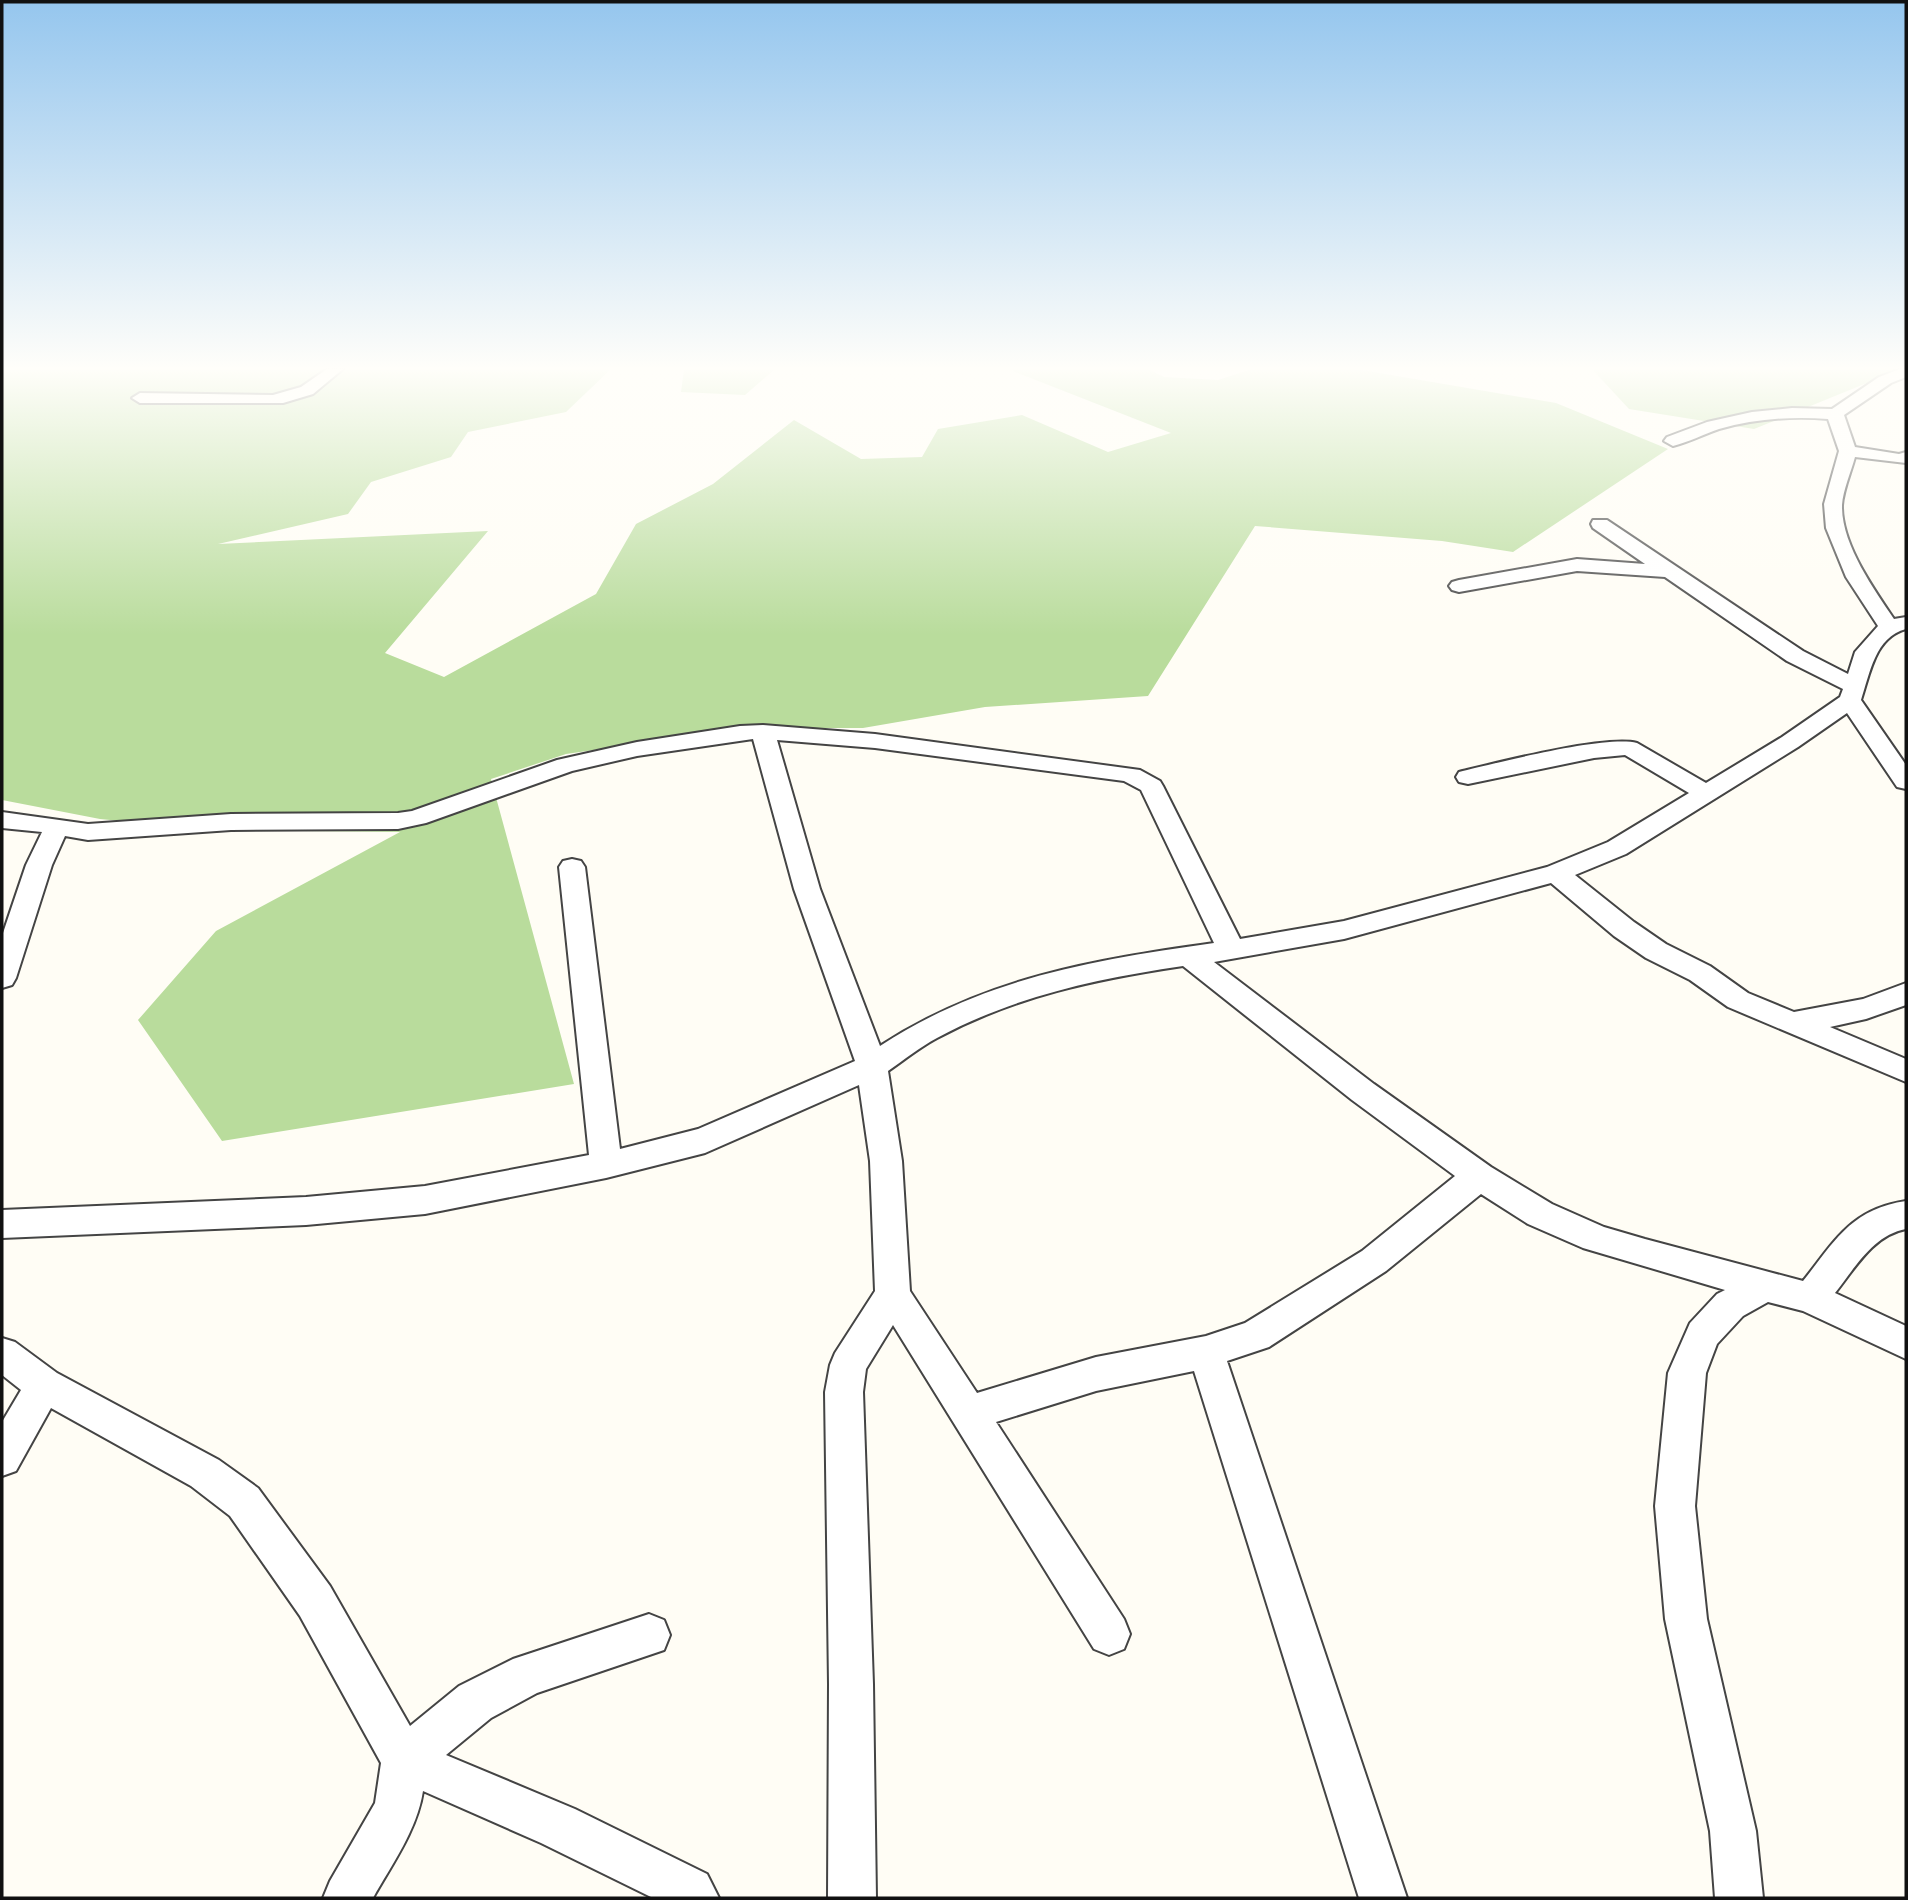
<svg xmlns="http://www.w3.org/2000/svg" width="1908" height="1900" font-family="Georgia,serif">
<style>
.forest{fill:#b9dc9c}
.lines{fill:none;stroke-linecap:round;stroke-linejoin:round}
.minor-casing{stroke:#444;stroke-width:4}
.minor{fill:#fff;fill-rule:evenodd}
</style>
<rect width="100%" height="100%" fill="#fffdf5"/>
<g class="forest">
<path d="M2 369H611L566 412 468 432 451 457 371 482 348 514 218 544 488 531 385 653 444 677 596 594 636 524 713 484 794 420 861 459 922 457 938 429 1022 415 1108 452 1171 433 1013 371V369H1148L1164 377 1218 380 1252 369H1356L1556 403 1668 449 1513 552 1442 541 1255 526 1148 696 985 707 863 728H748L566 754 491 779 574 1084 222 1141 138 1020 216 931 400 832 215 830 100 819 2 800Z"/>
<path d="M684 369H775L745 395 681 392Z"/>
<path d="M1592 369H1901L1754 429 1629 409Z"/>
</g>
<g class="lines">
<g class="minor-casing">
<g id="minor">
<path d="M327 369H343L313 394 283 403H140L132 398 140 393 273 395 301 387Z"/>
<path d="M1900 369H1906V377L1891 383 1844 415 1855 447 1899 454 1906 452V463L1855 457C1851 472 1843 490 1842 505 1841 544 1874 589 1894 619L1906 617V629C1875 637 1870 673 1861 700L1906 765V789L1897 787 1847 713 1798 747 1626 854 1575 875 1634 922 1666 944 1710 966 1748 993 1794 1012 1863 999 1906 983V1005L1866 1019 1830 1027 1906 1059V1082L1728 1007 1690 980 1646 958 1614 936 1551 883 1344 939 1214 962 1374 1084 1491 1167 1552 1204 1604 1227 1645 1239 1803 1281C1835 1241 1851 1209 1906 1201V1229C1873 1235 1855 1268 1835 1293L1906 1326V1359L1803 1311 1768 1302 1743 1316 1717 1344 1706 1373 1695 1506 1707 1619 1756 1831 1763 1898H1715L1710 1831 1665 1619 1655 1506 1668 1373 1690 1323 1717 1294 1725 1290 1583 1248 1528 1224 1481 1194 1386 1271 1269 1347 1227 1361 1407 1898H1359L1194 1371 1096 1391 996 1422 1124 1619 1130 1634 1124 1649 1109 1655 1094 1649 893 1325 866 1369 863 1392 873 1684 876 1898H828L829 1684 825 1392 830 1365 835 1353 875 1291 870 1161 859 1085 705 1153 606 1178 425 1214 306 1225 2 1238V1210L306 1197 425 1186 589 1155 559 867 563 861 572 859 581 861 585 867 620 1149 698 1129 855 1061 794 889 753 739 637 756 572 771 426 823 398 829 231 830 88 840 65 836 52 865 16 978 12 985 2 988V936L26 865 42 832 2 828V812L88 824 231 814 398 813 412 811 557 760 637 742 740 726 763 725 875 734 1140 770 1160 781 1163 786 1240 939 1344 921 1547 867 1608 842 1689 793 1625 755 1594 758 1468 784 1459 782 1456 777 1459 772C1496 763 1605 735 1637 743L1706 783 1782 737 1840 697 1843 689 1787 661 1665 577 1577 571 1459 592 1452 590 1449 586 1452 582 1459 580 1577 559 1645 564 1593 528 1591 524 1593 520H1607L1803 651 1848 674 1855 652 1878 626 1846 577 1826 528 1824 504 1839 451 1828 419C1792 416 1755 419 1719 429 1704 434 1689 442 1673 446L1664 441 1667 437 1707 422 1752 412 1792 408 1832 409 1879 377ZM777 740 875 748 1124 781 1141 790 1214 943C1093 960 984 978 880 1046L820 889ZM1183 966 1352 1100 1455 1176 1362 1251 1245 1323 1206 1336 1096 1357 977 1393 910 1291 902 1161 888 1071C904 1060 920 1047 937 1038 1015 996 1096 979 1183 966Z"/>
<path d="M2 1338 15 1342 57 1373 219 1460 258 1488 330 1586 410 1726 459 1686 513 1659 649 1614 664 1620 670 1635 664 1650 537 1693 491 1718 446 1755 575 1809 707 1874 719 1898H653L541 1843 423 1791C417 1830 392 1864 373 1898H323L330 1881 375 1803 381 1763 300 1616 230 1516 191 1486 51 1408 16 1471 2 1476V1422L21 1390 2 1375Z"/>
</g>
</g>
<use href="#minor" class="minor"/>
</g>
<linearGradient id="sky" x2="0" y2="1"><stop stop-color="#95c6ee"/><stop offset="0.58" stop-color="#fffefa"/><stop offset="1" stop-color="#fffefa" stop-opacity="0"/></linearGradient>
<rect width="1908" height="635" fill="url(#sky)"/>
<rect width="1908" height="1900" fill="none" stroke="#111111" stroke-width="7"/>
</svg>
